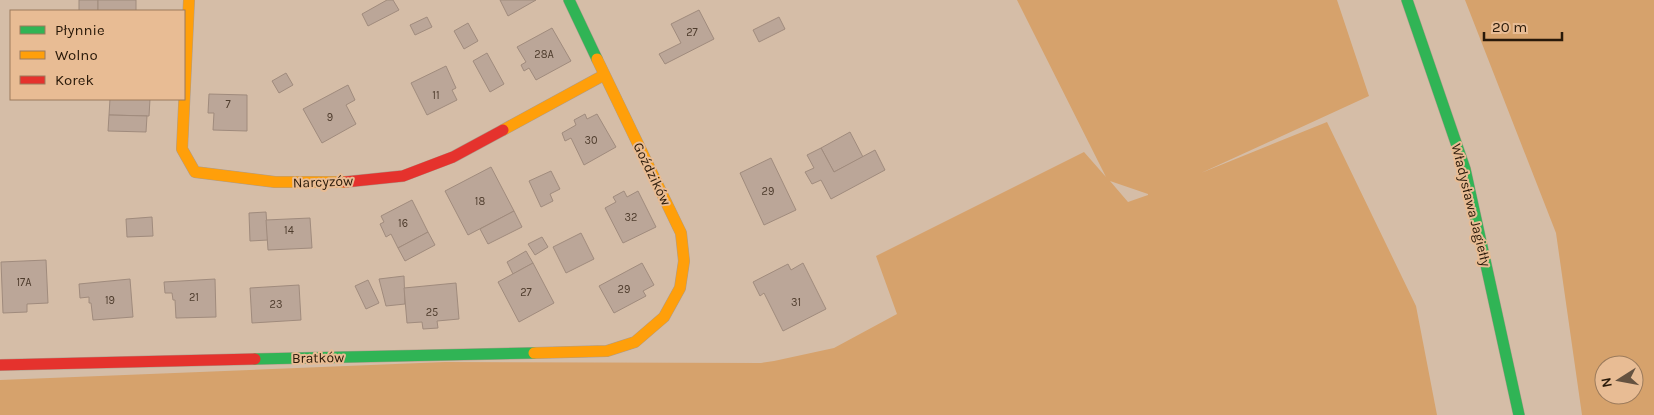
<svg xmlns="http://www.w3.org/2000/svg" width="1654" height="415" font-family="Karla,sans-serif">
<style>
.green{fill:#d6a26c;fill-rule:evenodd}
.building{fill:#bba698;stroke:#a08b7d}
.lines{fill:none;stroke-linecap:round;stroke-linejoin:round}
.fast-casing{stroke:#ad9b8a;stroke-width:12}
.slow-casing{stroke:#ad9b8a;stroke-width:12}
.jam-casing{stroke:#ad9b8a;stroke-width:12}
.fast{stroke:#30b455;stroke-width:11}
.slow{stroke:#ff9f0a;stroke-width:11}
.jam{stroke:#e5322d;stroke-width:11}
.labels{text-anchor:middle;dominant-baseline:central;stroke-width:4;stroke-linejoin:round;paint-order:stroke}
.number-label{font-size:11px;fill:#4e3c2d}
.street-label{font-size:14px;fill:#291909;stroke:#e8bc94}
</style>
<rect width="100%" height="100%" fill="#d5bda7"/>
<g class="green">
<path d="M1017 0H1337L1369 96 1201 173 1327 122 1416 306 1437 415H0V380L445 362 761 363 774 361 834 348 897 314 876 256 1084 152 1106 177ZM1110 181 1148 194V195L1128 202Z"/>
<path d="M1465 0H1654V415H1582L1556 233ZM1604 365H1634V395H1604Z"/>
</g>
<g class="building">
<rect x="79" y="0" width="19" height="11"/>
<rect x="98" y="0" width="38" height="11"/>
<path d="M387 0H393L399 10 368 26 362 14Z"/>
<path d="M500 0H536L508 16Z"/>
<path d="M699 10 714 39 665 64 659 54 681 43 671 24Z"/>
<path d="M427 17 432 27 415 35 410 25Z"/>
<path d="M779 17 785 29 759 42 753 30Z"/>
<path d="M468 23 478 41 464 49 454 31Z"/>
<path d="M552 28 571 61 536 80 529 68 524 71 521 65 526 62 517 47Z"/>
<path d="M487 53 504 84 490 92 473 61Z"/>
<path d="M446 66 456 88 452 90 457 100 427 115 411 83Z"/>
<path d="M286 73 293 85 279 93 272 81Z"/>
<path d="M348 85 355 100 346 105 356 124 322 143 303 109Z"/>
<path d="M209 94 247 95V131L213 130 214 113H208Z"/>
<path d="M110 99H150L149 116 109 115Z"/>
<path d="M585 114 587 119 597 114 616 147 584 165 571 138 565 141 562 133 576 125 574 120Z"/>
<path d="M109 115 147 116 146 132 108 131Z"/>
<path d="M850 132 863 157 834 172 821 148Z"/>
<path d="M821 148 834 172 875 150 885 170 831 199 821 180 812 184 805 172 814 168 807 155Z"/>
<path d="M771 158 796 210 764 225 740 173Z"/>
<path d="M491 167 514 211 468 235 445 191Z"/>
<path d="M551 171 560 189 550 194 553 201 541 207 529 181Z"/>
<path d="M624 191 627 197 638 191 656 227 623 243 605 208 616 202 613 197Z"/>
<path d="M412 200 428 232 398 248 391 234 386 237 380 224 384 222 381 216Z"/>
<path d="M514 211 522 227 488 244 480 229Z"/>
<path d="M266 212 268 240 250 241 249 213Z"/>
<path d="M152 217 153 236 127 237 126 219Z"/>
<path d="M310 218 312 248 268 250 266 220Z"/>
<path d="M428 232 435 245 405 261 398 248Z"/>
<path d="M581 233 594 259 566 273 553 247Z"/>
<path d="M542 237 548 247 535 255 528 244Z"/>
<path d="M526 251 533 263 513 274 507 262Z"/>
<path d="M46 260 48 303 27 304V312L3 313 1 262Z"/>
<path d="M533 263 554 303 519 322 498 282Z"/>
<path d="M642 263 654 285 643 291 646 296 614 313 599 286Z"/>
<path d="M803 263 826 309 783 331 764 293 760 296 753 282 788 264 791 270Z"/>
<path d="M404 276 405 304 386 306 379 279Z"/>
<path d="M130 279 133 317 93 320 91 303H89V297L80 298 79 284Z"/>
<path d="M215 279 216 317 176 318 175 300H173L172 293H165L164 282Z"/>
<path d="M368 280 379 303 366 309 355 286Z"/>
<path d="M456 283 459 319 437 321 438 328 423 329 422 322 407 323 404 288Z"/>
<path d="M299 285 301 320 252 323 250 288Z"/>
</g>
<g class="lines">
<g class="fast-casing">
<g id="fast">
<path d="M569 0 597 59"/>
<path d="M1407 0 1465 169 1519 415"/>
<path d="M255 359 534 353"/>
</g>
</g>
<g class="slow-casing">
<g id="slow">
<path d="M189 0 182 149 195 172 275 182H345"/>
<path d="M503 130 604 75"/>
<path d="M534 353 607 351 635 342 664 317 680 288 684 261 681 233 597 59"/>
</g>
</g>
<g class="jam-casing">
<g id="jam">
<path d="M345 182 403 176 453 157 503 130"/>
<path d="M0 365 255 359"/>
</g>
</g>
<use href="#fast" class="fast"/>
<use href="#slow" class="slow"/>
<use href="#jam" class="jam"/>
</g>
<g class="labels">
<g class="number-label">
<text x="692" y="32">27</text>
<text x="544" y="54">28A</text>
<text x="436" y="95">11</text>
<text x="228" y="104">7</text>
<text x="330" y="117">9</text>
<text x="591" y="140">30</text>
<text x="768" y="191">29</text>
<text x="480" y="201">18</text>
<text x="631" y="217">32</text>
<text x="403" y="223">16</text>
<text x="289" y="230">14</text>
<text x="24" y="282">17A</text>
<text x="624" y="289">29</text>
<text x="526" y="292">27</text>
<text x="194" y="297">21</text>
<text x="110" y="300">19</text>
<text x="796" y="302">31</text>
<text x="276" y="304">23</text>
<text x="432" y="312">25</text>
</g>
<g class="street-label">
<text transform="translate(652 174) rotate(64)">Goździków</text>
<text transform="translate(323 182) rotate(-2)">Narcyzów</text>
<text transform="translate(1471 205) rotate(76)">Władysława Jagiełły</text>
<text transform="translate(318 358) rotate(-1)">Bratków</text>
</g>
</g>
<rect x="10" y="10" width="175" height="90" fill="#e8bc94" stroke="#9c7b5c"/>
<rect x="20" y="26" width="25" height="8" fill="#30b455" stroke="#9c7b5c"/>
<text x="55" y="35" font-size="15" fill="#291909">Płynnie</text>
<rect x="20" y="51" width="25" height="8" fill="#ff9f0a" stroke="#9c7b5c"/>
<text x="55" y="60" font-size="15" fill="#291909">Wolno</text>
<rect x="20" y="76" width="25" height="8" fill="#e5322d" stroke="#9c7b5c"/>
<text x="55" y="85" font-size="15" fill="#291909">Korek</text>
<g transform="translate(1619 380) rotate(259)"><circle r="24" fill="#e8bc94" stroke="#9c7b5c"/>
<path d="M0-4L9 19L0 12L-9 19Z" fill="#655240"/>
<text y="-8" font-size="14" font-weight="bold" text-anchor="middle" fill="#291909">N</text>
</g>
<path d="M1484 32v8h78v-8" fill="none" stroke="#291909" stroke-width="2.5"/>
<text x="1492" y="32" font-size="15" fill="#291909" stroke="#e8bc94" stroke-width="4" paint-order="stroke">20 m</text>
</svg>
